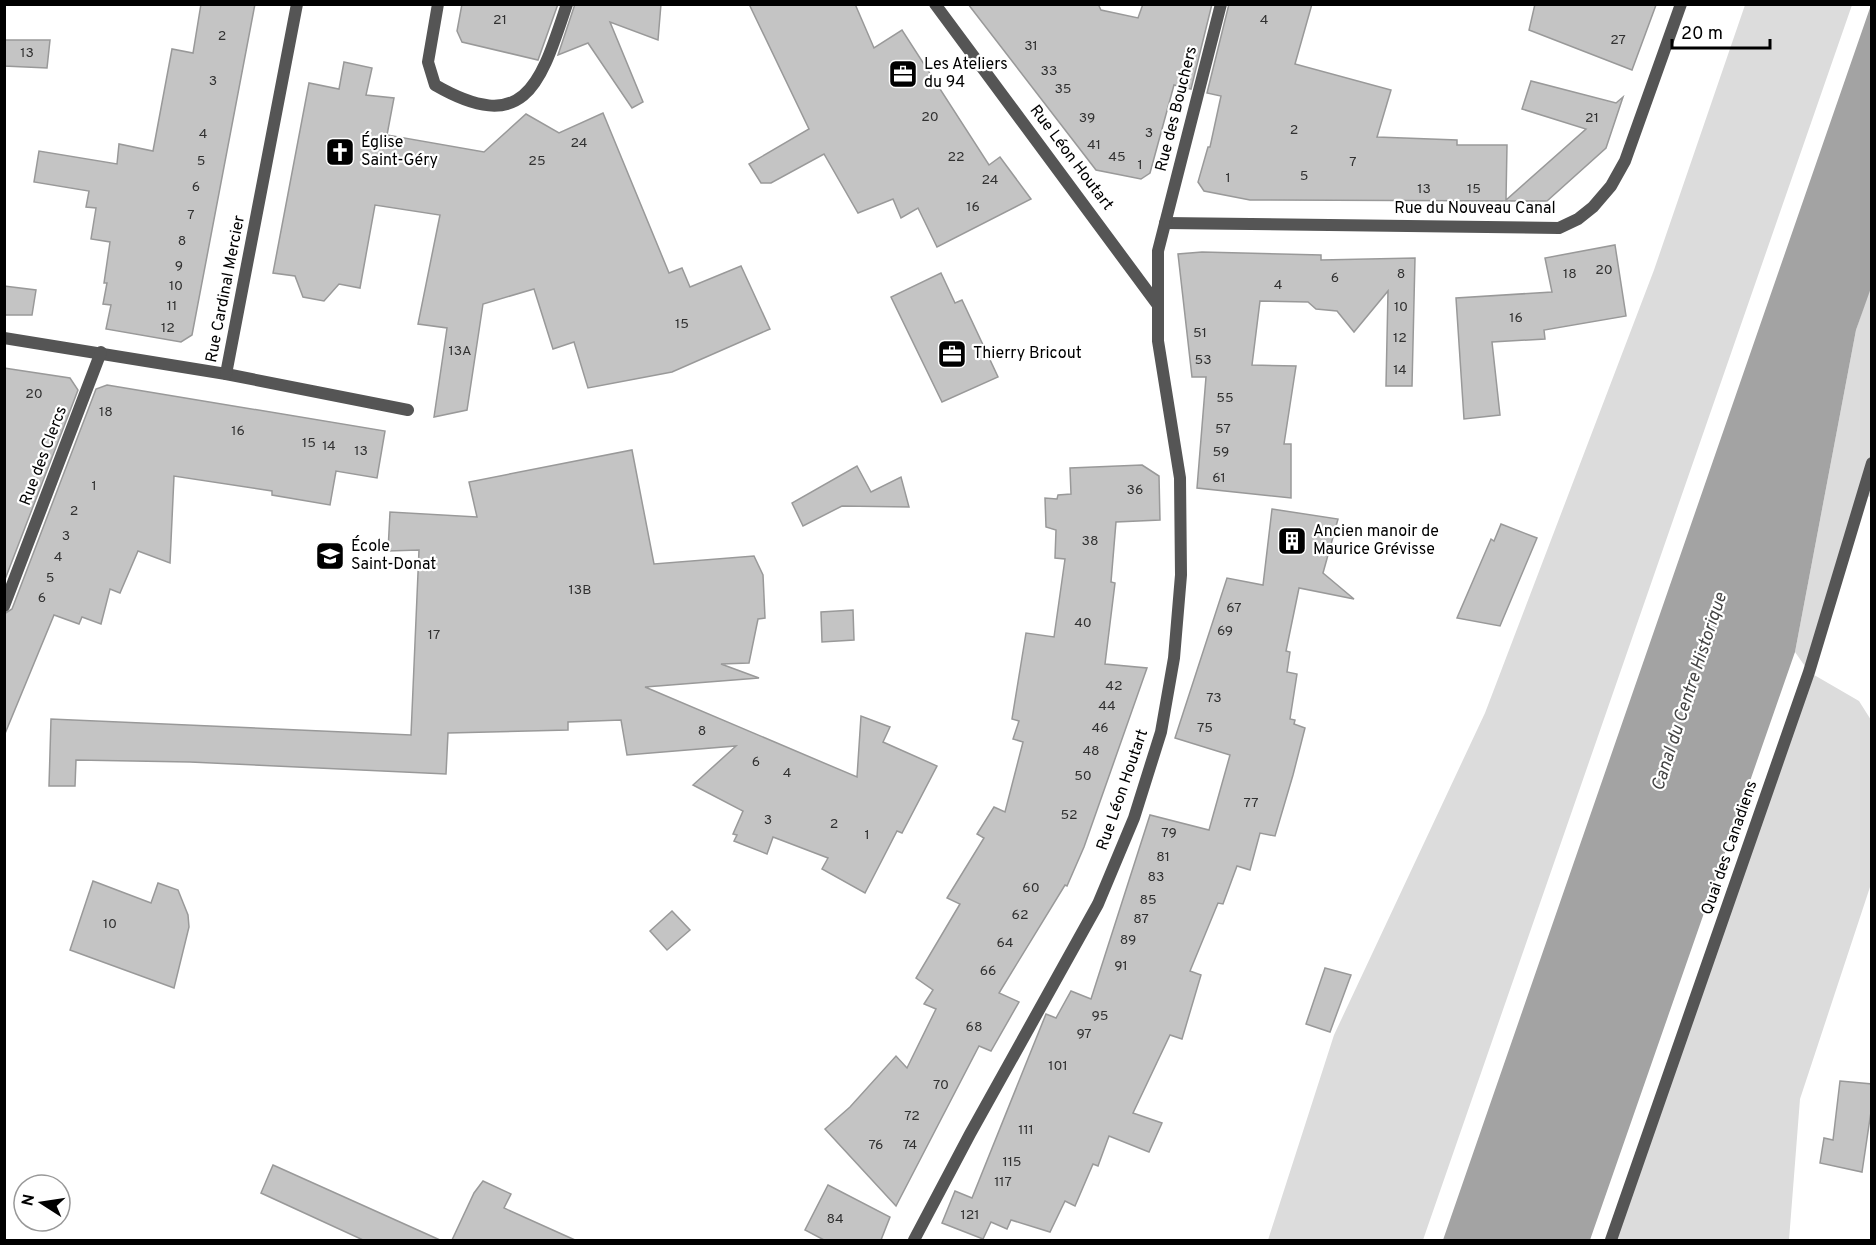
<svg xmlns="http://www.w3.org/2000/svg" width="1876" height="1245" font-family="Overpass,sans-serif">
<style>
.green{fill:#dcdcdc}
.water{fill:#a3a3a3}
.building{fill:#c4c4c4;stroke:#999;stroke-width:1.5}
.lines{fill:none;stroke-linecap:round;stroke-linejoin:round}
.minor{stroke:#555;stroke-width:12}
.labels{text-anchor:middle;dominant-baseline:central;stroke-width:4.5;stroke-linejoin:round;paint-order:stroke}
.number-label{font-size:14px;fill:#313131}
.poi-label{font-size:16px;fill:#000;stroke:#fff;text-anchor:start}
.street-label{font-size:16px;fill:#000;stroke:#fff}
.water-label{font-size:18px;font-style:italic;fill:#444;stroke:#fff}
</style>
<rect width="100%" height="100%" fill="#fff"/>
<g class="green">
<path d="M1745 5H1852L1423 1240H1268L1334 1035 1485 713 1654 270Z"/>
<path d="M1871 285V497L1861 495 1809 672 1859 701 1871 720V884L1800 1099 1789 1240H1611L1809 672 1795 652 1856 330Z"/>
</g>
<path class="water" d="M1871 5 1872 285 1856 330 1795 652 1590 1240H1443Z"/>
<g class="building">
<path d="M201 4H255L192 335 181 342 106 329 111 305 103 304 107 283H104L110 242 91 239 96 208 86 207 89 191 34 182 39 151 117 164 119 144 153 151 172 49 193 53Z"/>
<path d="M462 4H558L538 60 462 42 457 31Z"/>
<path d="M575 4H661L658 40 610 22 643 102 632 108 588 43 558 55Z"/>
<path d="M749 4H855L874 48 902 30 989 165 1000 157 1031 199 937 247 918 208 901 218 893 199 858 213 824 154 771 183H761L749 164 809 129Z"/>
<path d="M968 4H1098L1101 10 1138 18 1143 4H1212L1191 89 1174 85 1150 173 1141 179 1096 170Z"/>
<path d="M1229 4H1312L1295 64 1391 90 1377 137 1457 140V145H1507L1506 200 1586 129 1522 109 1531 81 1616 103 1623 97 1606 148 1547 201 1250 200 1204 191 1198 182 1208 147H1210L1221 96 1207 93Z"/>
<path d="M1535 4H1628L1656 5 1632 70 1529 30Z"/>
<path d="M4 40H50L47 68 4 66Z"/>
<path d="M344 62 372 68 366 95 394 98 387 135 484 152 526 114 559 133 603 113 669 273 682 268 690 287 741 266 770 329 672 372 588 388 574 342 553 349 534 289 483 304 467 410 434 417 447 328 418 324 440 215 375 205 360 288 339 284 324 301 303 297 295 276 273 273 309 83 339 89Z"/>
<path d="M1615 245 1626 316 1544 330 1545 339 1492 342 1500 415 1464 419 1456 298 1552 292 1545 258Z"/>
<path d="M1202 252 1321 255V260L1415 258 1412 386H1386L1388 291 1354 332 1337 311 1316 309 1308 302 1260 301 1252 365 1296 366 1284 444H1291V498L1197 488 1206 377H1192L1178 254Z"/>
<path d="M941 273 955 303 962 300 998 377 942 402 891 297Z"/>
<path d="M4 286 36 290 32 315H4Z"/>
<path d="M4 368 70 378 78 390 4 582Z"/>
<path d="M107 385 385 431 377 478 336 471 330 505 272 495V491L174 476 170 563 138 551 120 593 110 589 101 624 82 617 79 624 54 615 4 736V614L12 609 96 389Z"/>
<path d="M632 450 654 564 754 556 763 575 765 618 758 619 749 663 721 664 759 678 645 687 857 777 861 716 890 727 883 742 937 766 902 833 897 831 865 893 822 869 828 858 773 837 767 854 734 841 737 835 733 834 743 811 693 785 736 746 627 755 621 720 568 722V730L448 733 446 774 190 762 76 760 75 786H49L51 719 411 735 419 550 388 551 390 512 477 517 469 482Z"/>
<path d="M1142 465 1159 476 1160 520 1116 522 1111 582 1115 583 1105 664 1147 668 1084 847 1067 886 1065 885 999 993 1019 1002 991 1051 979 1046 896 1206 825 1129 850 1107 896 1056 907 1068 936 1009 924 1004 933 990 916 978 960 904 947 898 984 838 977 834 994 807 1005 812 1023 742 1013 739 1019 721 1012 719 1026 633 1054 637 1065 559 1055 558 1056 530 1046 527 1045 498 1057 499 1058 495 1071 494 1070 468Z"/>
<path d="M857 466 871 492 901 477 909 507 842 506 803 526 792 503Z"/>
<path d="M1272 509 1338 519 1323 573 1354 599 1299 588 1286 651 1290 652 1287 672 1297 674 1290 719 1295 720 1294 724 1305 728 1293 775 1275 836 1260 833 1250 870 1237 866 1223 904 1218 903 1190 971 1201 975 1182 1039 1170 1035 1133 1113 1162 1123 1149 1152 1109 1136 1098 1166 1093 1164 1075 1206 1065 1201 1050 1232 1011 1220 1007 1229 991 1222 983 1239 942 1223 955 1191 972 1198 1046 1014 1056 1018 1071 991 1091 999 1150 815 1209 830 1230 755 1175 738 1227 578 1263 585Z"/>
<path d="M1501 524 1537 538 1500 626 1457 618 1491 539 1494 541Z"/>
<path d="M853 610 854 640 822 642 821 612Z"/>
<path d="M93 881 151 903 158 883 178 890 188 915 189 927 174 988 70 950Z"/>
<path d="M672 911 690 930 667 950 650 931Z"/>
<path d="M1325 968 1351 975 1330 1032 1306 1024Z"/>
<path d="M1840 1081 1872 1084V1105L1862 1172 1820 1163 1824 1138 1833 1140Z"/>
<path d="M273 1165 440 1240H363L261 1193Z"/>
<path d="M483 1181 511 1194 504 1208 575 1240H452L474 1193Z"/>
<path d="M828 1185 890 1217 881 1240H824L805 1230Z"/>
</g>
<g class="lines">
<g class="minor">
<path d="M438 4 428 62 435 85C527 138 541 81 567 4"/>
<path d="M935 4 1157 304"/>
<path d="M1165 223 1559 228 1578 219 1593 207 1611 186 1625 161 1681 4"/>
<path d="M4 338 226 374 408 410"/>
<path d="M226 374 297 4"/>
<path d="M4 606 101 352"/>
<path d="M914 1240 970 1134 1098 904 1134 818 1161 732 1174 658 1181 575 1180 478 1158 341V251L1221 4"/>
<path d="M1611 1240 1809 672 1872 463"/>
</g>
</g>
<defs>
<g id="office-square" transform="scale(1.5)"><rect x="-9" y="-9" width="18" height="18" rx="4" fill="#000" stroke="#fff"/><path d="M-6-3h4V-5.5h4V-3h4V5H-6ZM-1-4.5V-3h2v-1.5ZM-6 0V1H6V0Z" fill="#fff"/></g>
<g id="church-square" transform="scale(1.5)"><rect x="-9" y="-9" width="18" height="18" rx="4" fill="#000" stroke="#fff"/><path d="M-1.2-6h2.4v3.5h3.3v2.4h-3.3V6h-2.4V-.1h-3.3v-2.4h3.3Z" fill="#fff"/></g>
<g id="building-square" transform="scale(1.5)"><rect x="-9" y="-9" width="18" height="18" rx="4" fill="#000" stroke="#fff"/><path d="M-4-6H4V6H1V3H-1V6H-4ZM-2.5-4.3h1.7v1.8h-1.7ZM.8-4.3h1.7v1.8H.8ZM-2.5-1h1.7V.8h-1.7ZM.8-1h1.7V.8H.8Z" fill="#fff"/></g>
<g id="school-square" transform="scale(1.5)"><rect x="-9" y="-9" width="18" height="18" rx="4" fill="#000" stroke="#fff"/><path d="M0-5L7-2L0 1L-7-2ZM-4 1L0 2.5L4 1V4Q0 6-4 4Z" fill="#fff"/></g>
</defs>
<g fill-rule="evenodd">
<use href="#office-square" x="903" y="74"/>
<use href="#church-square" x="340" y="152"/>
<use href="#office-square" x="952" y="354"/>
<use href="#building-square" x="1292" y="541"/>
<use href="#school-square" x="330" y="556"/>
</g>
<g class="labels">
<g class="number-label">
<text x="500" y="20">21</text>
<text x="1264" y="20">4</text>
<text x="222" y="36">2</text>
<text x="1618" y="40">27</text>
<text x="1031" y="46">31</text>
<text x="27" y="53">13</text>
<text x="1049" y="71">33</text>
<text x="213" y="81">3</text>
<text x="1063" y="89">35</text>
<text x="930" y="117">20</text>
<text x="1087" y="118">39</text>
<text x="1592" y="118">21</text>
<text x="1294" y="130">2</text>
<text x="1149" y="133">3</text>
<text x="203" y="134">4</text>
<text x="579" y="143">24</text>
<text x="1094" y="145">41</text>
<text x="956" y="157">22</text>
<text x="1117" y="157">45</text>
<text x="201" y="161">5</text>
<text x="537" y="161">25</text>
<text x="1353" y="162">7</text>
<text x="1140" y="165">1</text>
<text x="1304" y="176">5</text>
<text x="1228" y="178">1</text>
<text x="990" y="180">24</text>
<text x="196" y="187">6</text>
<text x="1424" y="189">13</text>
<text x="1474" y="189">15</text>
<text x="973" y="207">16</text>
<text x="191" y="215">7</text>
<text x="182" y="241">8</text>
<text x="179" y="266">9</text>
<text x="1604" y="270">20</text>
<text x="1401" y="274">8</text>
<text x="1570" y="274">18</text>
<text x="1335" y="278">6</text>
<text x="1278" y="285">4</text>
<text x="176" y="286">10</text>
<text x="172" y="306">11</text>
<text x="1401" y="307">10</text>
<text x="1516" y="318">16</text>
<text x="682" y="324">15</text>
<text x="168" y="328">12</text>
<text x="1200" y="333">51</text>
<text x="1400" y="338">12</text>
<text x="460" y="351">13A</text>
<text x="1203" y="360">53</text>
<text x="1400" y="370">14</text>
<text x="34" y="394">20</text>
<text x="1225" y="398">55</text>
<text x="106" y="412">18</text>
<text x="1223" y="429">57</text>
<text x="238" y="431">16</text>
<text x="309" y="443">15</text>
<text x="329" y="446">14</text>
<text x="361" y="451">13</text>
<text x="1221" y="452">59</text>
<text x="1219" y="478">61</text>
<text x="94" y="486">1</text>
<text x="1135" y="490">36</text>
<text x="74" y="511">2</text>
<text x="66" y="536">3</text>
<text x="1090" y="541">38</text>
<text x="58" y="557">4</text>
<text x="50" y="578">5</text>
<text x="580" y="590">13B</text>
<text x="42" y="598">6</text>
<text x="1234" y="608">67</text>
<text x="1083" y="623">40</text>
<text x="1225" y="631">69</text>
<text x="434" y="635">17</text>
<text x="1114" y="686">42</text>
<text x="1214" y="698">73</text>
<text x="1107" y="706">44</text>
<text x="1100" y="728">46</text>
<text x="1205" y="728">75</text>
<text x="702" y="731">8</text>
<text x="1091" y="751">48</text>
<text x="756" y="762">6</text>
<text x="787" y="773">4</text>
<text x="1083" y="776">50</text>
<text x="1251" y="803">77</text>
<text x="1069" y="815">52</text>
<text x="768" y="820">3</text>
<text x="834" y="824">2</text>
<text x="1169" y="833">79</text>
<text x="867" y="835">1</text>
<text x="1163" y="857">81</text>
<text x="1156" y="877">83</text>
<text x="1031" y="888">60</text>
<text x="1148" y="900">85</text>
<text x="1020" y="915">62</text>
<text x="1141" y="919">87</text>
<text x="110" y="924">10</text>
<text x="1128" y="940">89</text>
<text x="1005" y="943">64</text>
<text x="1121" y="966">91</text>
<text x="988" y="971">66</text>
<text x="1100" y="1016">95</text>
<text x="974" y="1027">68</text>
<text x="1084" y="1034">97</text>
<text x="1058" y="1066">101</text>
<text x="941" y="1085">70</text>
<text x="912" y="1116">72</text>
<text x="1026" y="1130">111</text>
<text x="876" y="1145">76</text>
<text x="910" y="1145">74</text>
<text x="1012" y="1162">115</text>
<text x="1003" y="1182">117</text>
<text x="970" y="1215">121</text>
<text x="835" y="1219">84</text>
</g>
<g class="poi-label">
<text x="924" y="65">Les Ateliers<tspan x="924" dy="18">du 94</tspan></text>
<text x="361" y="143">Église<tspan x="361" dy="18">Saint-Géry</tspan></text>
<text x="973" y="354">Thierry Bricout</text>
<text x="1313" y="532">Ancien manoir de<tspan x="1313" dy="18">Maurice Grévisse</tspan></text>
<text x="351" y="547">École<tspan x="351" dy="18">Saint-Donat</tspan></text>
</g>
<g class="street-label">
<text transform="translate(1177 109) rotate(-76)">Rue des Bouchers</text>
<text transform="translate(1071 158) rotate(53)">Rue Léon Houtart</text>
<text x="1475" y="209">Rue du Nouveau Canal</text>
<text transform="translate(226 289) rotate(-79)">Rue Cardinal Mercier</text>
<text transform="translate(44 456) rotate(-69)">Rue des Clercs</text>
<text transform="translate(1123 790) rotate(-71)">Rue Léon Houtart</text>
<text transform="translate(1730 848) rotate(-71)">Quai des Canadiens</text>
</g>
<g class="water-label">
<text transform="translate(1690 692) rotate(-72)">Canal du Centre Historique</text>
</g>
</g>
<rect width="1876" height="1245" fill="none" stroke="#000000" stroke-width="12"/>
<g transform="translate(42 1203) rotate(282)"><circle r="28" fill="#ffffff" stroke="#999999" stroke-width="1.5"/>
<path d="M0-4.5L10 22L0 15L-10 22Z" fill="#000000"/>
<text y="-9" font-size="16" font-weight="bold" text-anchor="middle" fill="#000000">N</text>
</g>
<path d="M1672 39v9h98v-9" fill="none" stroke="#000000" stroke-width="3"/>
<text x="1681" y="39" font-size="18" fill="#000000" stroke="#ffffff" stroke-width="4.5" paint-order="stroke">20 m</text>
</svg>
